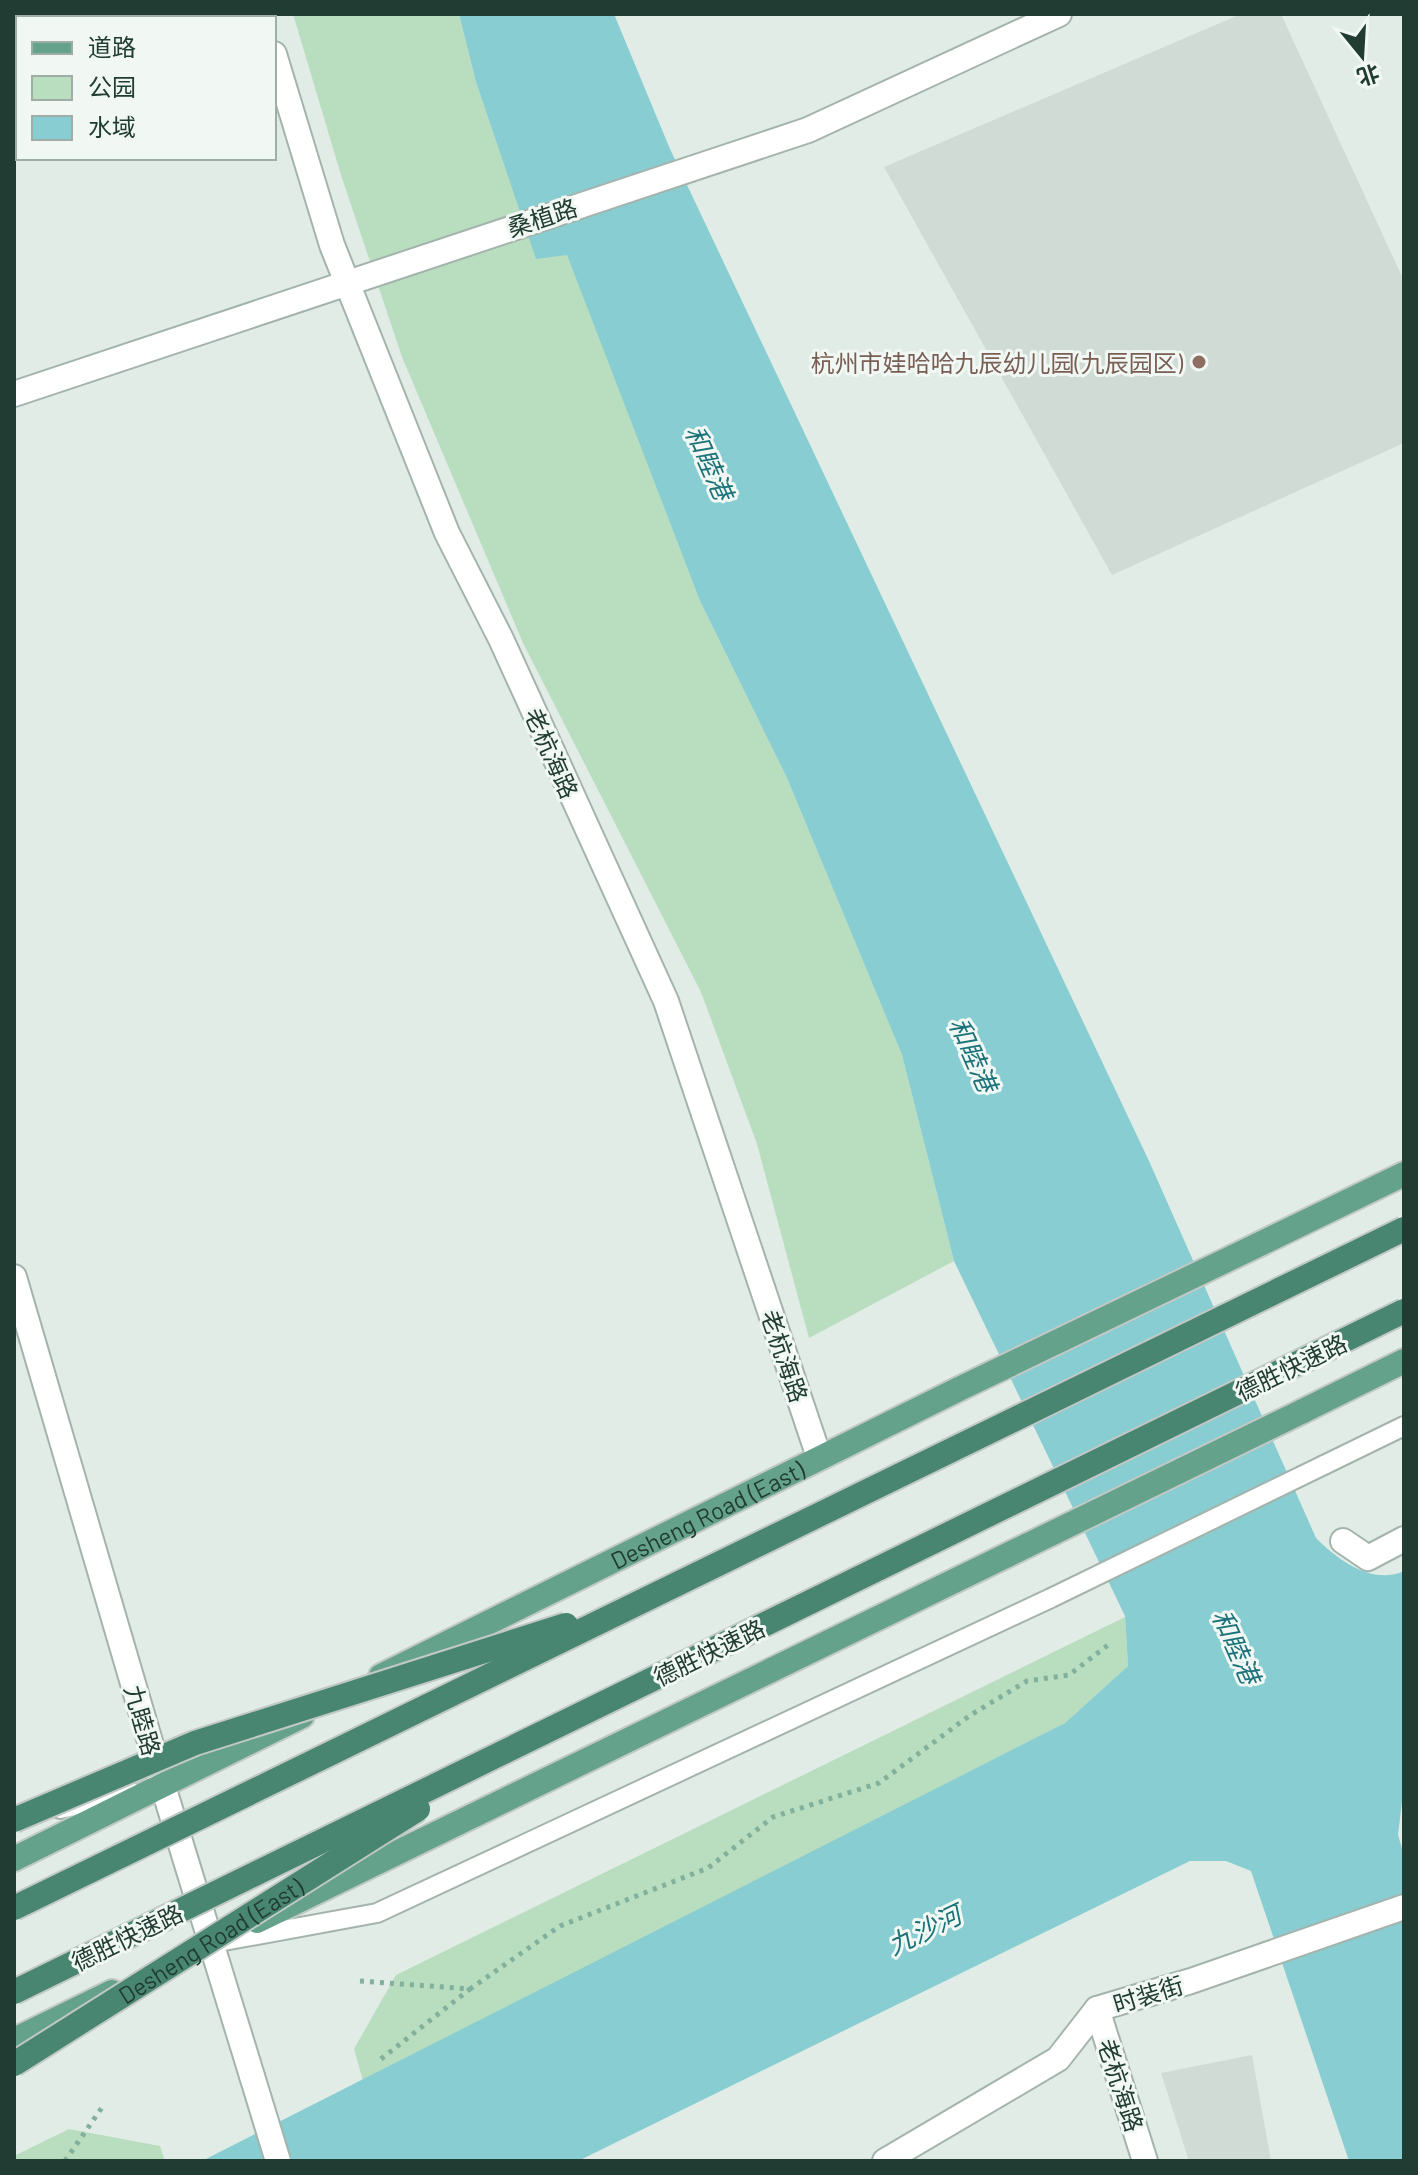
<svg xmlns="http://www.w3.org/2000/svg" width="1418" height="2175" font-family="Barlow,'Noto Sans SC',sans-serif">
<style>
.built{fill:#cfdbd4}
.green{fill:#b9ddbf}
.water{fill:#88cdd1}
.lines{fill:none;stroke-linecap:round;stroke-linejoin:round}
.service-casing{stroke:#a4b4ac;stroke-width:22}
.minor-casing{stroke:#a4b4ac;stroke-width:28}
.tertiary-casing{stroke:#a4b4ac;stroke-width:28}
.primary-casing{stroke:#c1c8c6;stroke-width:28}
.path{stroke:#81b09c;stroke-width:5;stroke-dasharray:4 6;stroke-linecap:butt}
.service{stroke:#fff;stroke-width:18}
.minor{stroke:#fff;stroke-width:24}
.tertiary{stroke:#fff;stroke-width:24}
.primary{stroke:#65a28c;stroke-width:24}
.service-bridge-casing{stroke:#a4b4ac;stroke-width:22;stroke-linecap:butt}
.tertiary-bridge-casing{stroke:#a4b4ac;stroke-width:28;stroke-linecap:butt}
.primary-bridge-casing{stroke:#c1c8c6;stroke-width:28;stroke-linecap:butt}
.trunk-bridge-casing{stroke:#c1c8c6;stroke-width:28;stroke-linecap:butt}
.service-bridge{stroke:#fff;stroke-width:18}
.tertiary-bridge{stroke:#fff;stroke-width:24}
.primary-bridge{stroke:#65a28c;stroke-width:24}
.trunk-bridge{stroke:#488672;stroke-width:24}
.education-dot{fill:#8d6e63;stroke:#f1f8f4;stroke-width:3}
.labels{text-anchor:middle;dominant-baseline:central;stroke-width:6;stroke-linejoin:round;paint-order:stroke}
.street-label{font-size:24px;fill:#213c32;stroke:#f1f8f4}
.education-label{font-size:24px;fill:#785e54;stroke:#f1f8f4;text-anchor:end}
.water-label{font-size:26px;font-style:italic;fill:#1b7279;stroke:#f1f8f4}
</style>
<rect width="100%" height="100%" fill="#e1ece6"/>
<g class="built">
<path d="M1241 14H1281L1404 281V443L1112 575 884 167Z"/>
<path d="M1252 2055 1271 2161H1189L1161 2073Z"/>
</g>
<g class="green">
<path d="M293 14H459L476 82 536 258 567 254 700 601 787 778 902 1055 954 1261 809 1338 757 1144 701 992 523 643 402 357 341 175Z"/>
<path d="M1125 1617 1128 1666 1065 1723 363 2081 354 2049 396 1975Z"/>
<path d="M69 2129 160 2146 165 2161H14V2156Z"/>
</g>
<path class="water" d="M459 14H614L670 149 1149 1161 1316 1538C1337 1559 1372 1586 1404 1571V1785L1398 1835 1404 1855V2161H1349L1251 1871 1226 1861H1190L578 2161H202L1065 1723 1128 1666 1125 1616 954 1261 902 1055 787 778 700 601 567 255 536 259 476 82Z"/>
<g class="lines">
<g class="service-casing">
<g id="service">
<path d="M1324 1465 1404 1426"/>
<path d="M60 1809 133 1793"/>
<path d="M213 1943 377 1913 1051 1598"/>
</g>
</g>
<g class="minor-casing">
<g id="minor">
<path d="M262 14 263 18"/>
<path d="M274 54 332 245 447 533 501 639 666 1001 819 1457"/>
<path d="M14 394 808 130 1059 14"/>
<path d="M1343 1541 1368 1558 1404 1539"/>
<path d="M1097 2009 1145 2161"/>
<path d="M885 2161 1058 2059 1097 2009 1191 1981 1404 1907"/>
</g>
</g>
<g class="tertiary-casing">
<path id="tertiary" d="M14 1277 163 1786 252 2076"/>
</g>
<g class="primary-casing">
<g id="primary">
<path d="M1233 1257 1404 1174"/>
<path d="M1301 1412 1404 1361"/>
<path id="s1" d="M381 1676 959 1389"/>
<path d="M14 1859 302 1716"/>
<path d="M257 1921 1028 1545"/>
<path d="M14 2040 112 1992"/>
</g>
</g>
<g class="path">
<path d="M360 1981 470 1989 560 1926 708 1868 773 1817 879 1783 969 1716 1027 1681 1069 1675 1112 1642"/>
<path d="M381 2059 470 1989"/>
<path d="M65 2161 103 2106"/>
</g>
<use href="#service" class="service"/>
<use href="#minor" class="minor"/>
<use href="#tertiary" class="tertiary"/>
<use href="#primary" class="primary"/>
<g class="service-bridge-casing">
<path id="service-bridge" d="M1051 1598 1324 1465"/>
</g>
<g class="tertiary-bridge-casing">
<path id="tertiary-bridge" d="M252 2076 278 2161"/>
</g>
<g class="primary-bridge-casing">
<g id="primary-bridge">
<path d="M959 1389 1233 1257"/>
<path d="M1028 1545 1301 1412"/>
</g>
</g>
<g class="trunk-bridge-casing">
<g id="trunk-bridge">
<path d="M14 1820 195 1743 566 1625"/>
<path d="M14 1908 1404 1229"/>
<path d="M14 1992 1404 1311"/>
<path id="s2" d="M14 2064 418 1809"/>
</g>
</g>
<use href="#service-bridge" class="service-bridge"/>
<use href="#tertiary-bridge" class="tertiary-bridge"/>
<use href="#primary-bridge" class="primary-bridge"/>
<use href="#trunk-bridge" class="trunk-bridge"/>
</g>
<circle class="education-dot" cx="1199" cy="362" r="8"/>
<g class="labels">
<g class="street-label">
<text transform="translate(542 217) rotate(-18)">桑植路</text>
<text transform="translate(552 753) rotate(66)">老杭海路</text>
<text transform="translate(785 1356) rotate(71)">老杭海路</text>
<text transform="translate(1291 1367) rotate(-26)">德胜快速路</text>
<text stroke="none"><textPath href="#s1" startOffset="364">Desheng Road (East)</textPath></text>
<text transform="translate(709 1652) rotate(-26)">德胜快速路</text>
<text transform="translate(143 1720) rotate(74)">九睦路</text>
<text transform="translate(127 1937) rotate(-26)">德胜快速路</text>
<text stroke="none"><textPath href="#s2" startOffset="232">Desheng Road (East)</textPath></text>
<text transform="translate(1148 1994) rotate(-17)">时装街</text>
<text transform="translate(1121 2085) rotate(72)">老杭海路</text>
</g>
<g class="education-label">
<text x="1183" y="362">杭州市娃哈哈九辰幼儿园(九辰园区)</text>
</g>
<g class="water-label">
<text transform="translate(710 462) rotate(66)">和睦港</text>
<text transform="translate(974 1054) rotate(66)">和睦港</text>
<text transform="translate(1237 1646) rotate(66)">和睦港</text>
<text transform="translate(924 1929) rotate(-26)">九沙河</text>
</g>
</g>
<rect width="1418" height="2175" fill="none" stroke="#213c32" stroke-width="32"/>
<rect x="16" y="16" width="260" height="144" fill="#f1f8f4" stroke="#9eada6" stroke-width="2"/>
<rect x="32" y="42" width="40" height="12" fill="#65a28c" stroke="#9eada6" stroke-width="2"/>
<text x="88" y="56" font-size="24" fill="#213c32">道路</text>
<rect x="32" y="76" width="40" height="24" fill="#b9ddbf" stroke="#9eada6" stroke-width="2"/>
<text x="88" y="96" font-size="24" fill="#213c32">公园</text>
<rect x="32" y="116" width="40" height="24" fill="#88cdd1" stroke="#9eada6" stroke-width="2"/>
<text x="88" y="136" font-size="24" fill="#213c32">水域</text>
<g transform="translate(1362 56) rotate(162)" stroke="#f1f8f4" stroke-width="6" paint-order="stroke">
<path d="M0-6L14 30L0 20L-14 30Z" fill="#213c32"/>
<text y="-12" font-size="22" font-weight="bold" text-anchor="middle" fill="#213c32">北</text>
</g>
</svg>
